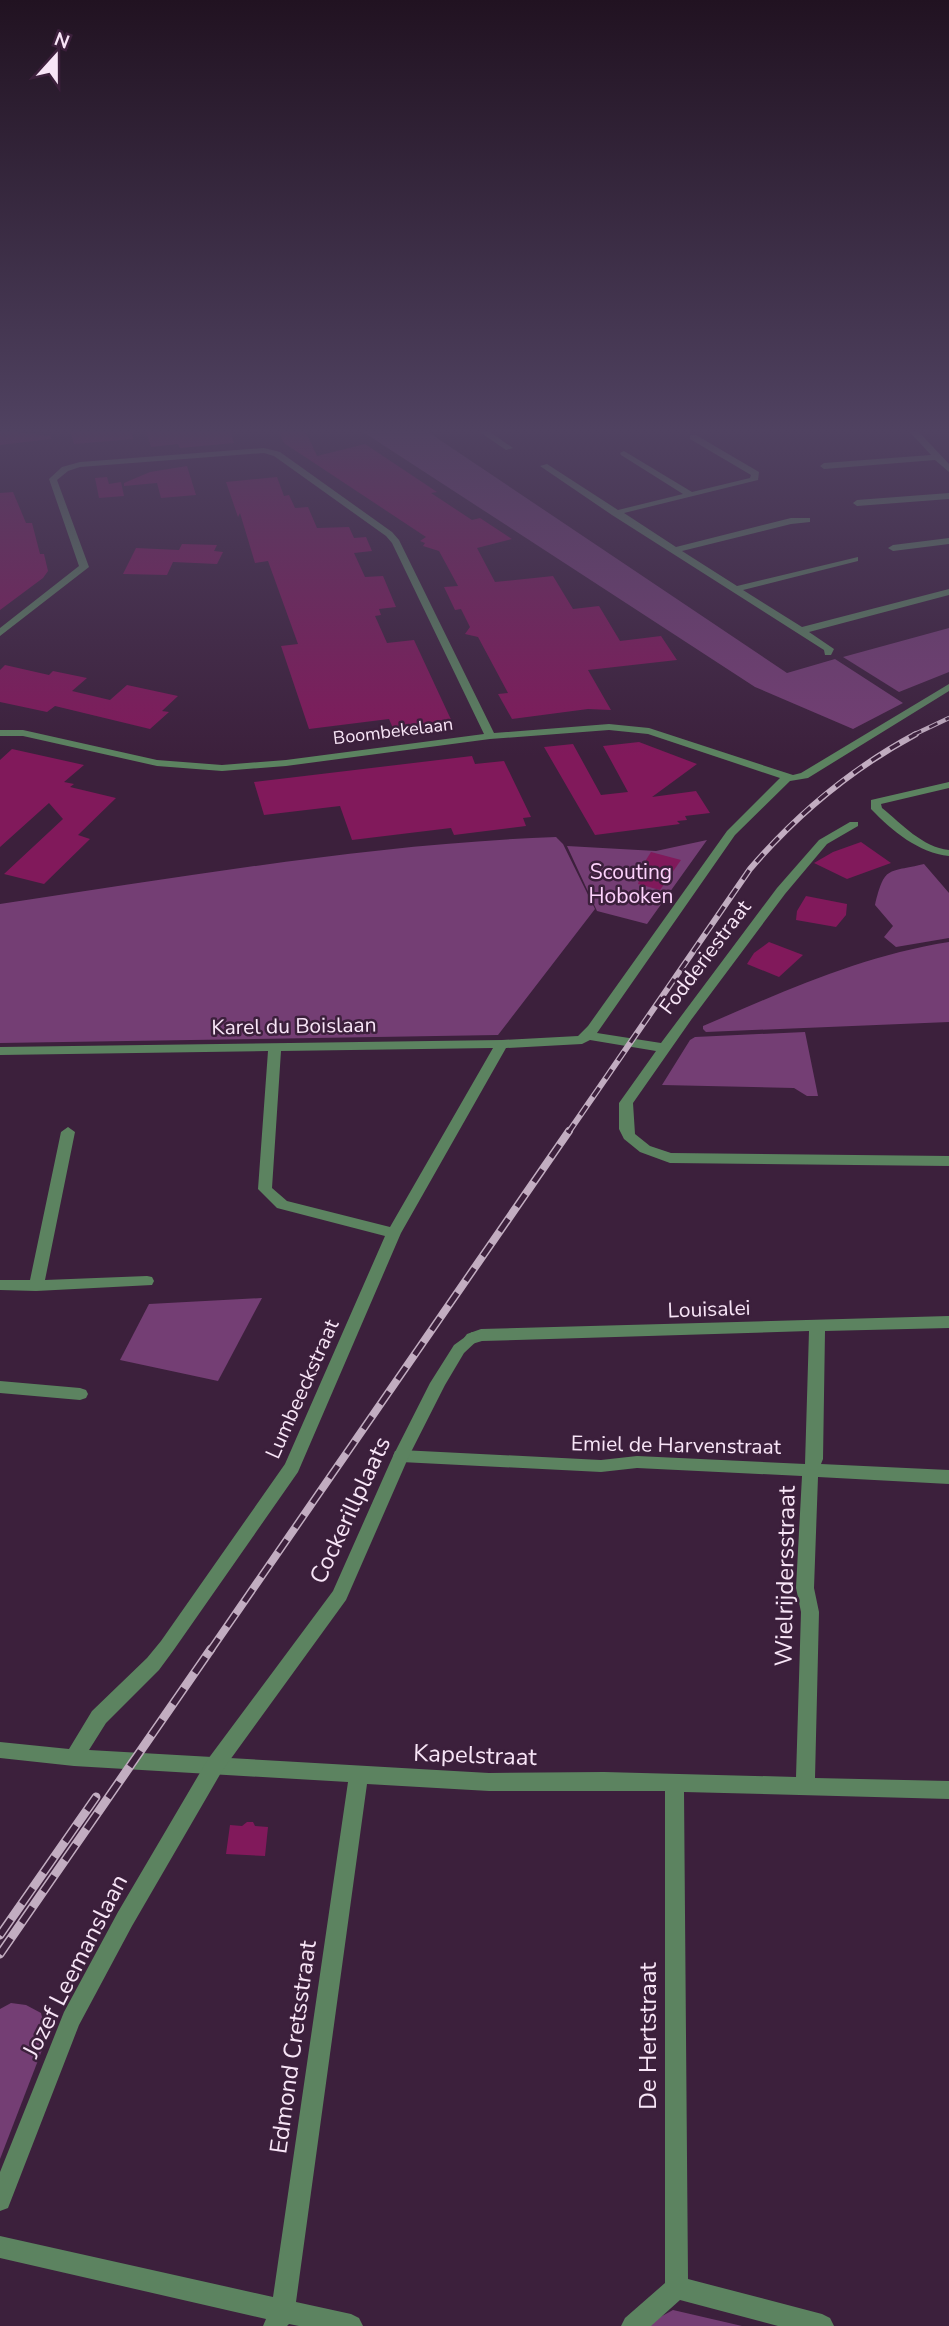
<svg xmlns="http://www.w3.org/2000/svg" width="949" height="2326" font-family="'Nunito Sans',sans-serif">
<style>
.green{fill:#743e74}
.building{fill:#81195b}
.lines{fill:none;stroke-linecap:round;stroke-linejoin:round}
.minor{fill:#5c8360;fill-rule:evenodd}
.tertiary{fill:#5c8360;fill-rule:evenodd}
.rail-far3-casing{stroke:#c2adc1;stroke-width:4.5}
.rail-far2-casing{stroke:#c2adc1;stroke-width:6}
.rail-far1-casing{stroke:#c2adc1;stroke-width:8}
.rail-casing{stroke:#c2adc1;stroke-width:9}
.rail-far3{stroke:#3c203c;stroke-width:2.5;stroke-dasharray:9;stroke-linecap:butt}
.rail-far2{stroke:#3c203c;stroke-width:3.5;stroke-dasharray:11;stroke-linecap:butt}
.rail-far1{stroke:#3c203c;stroke-width:5;stroke-dasharray:15;stroke-linecap:butt}
.rail{stroke:#3c203c;stroke-width:6;stroke-dasharray:19;stroke-linecap:butt}
.labels{text-anchor:middle;dominant-baseline:central;stroke-width:5;stroke-linejoin:round;paint-order:stroke}
.far-street-label{font-size:18px;fill:#f8e5f7;stroke:#3c203c}
.park-label{font-size:21px;fill:#fdd2fc;stroke:#3c203c}
.street-label{font-size:21px;fill:#f8e5f7;stroke:#3c203c}
.near-street-label{font-size:24px;fill:#f8e5f7;stroke:#3c203c}
</style>
<rect width="100%" height="100%" fill="#3c203c"/>
<g class="green">
<path d="M360 430H425L787 673 835 659 903 703 853 729 755 687Z"/>
<path d="M949 628V672L899 692 843 657Z"/>
<path d="M556 837 563 844 595 909 498 1035 0 1043V904C184 877 369 844 556 837Z"/>
<path d="M707 840 647 924 597 911 567 846 656 851Z"/>
<path d="M924 864 949 893V938L896 947 884 937 893 926 875 905C885 865 887 873 924 864Z"/>
<path d="M949 942V1022L706 1032 703 1029V1026C785 991 860 956 949 942Z"/>
<path d="M805 1032 818 1096H807L794 1088 662 1085 690 1040 695 1037Z"/>
<path d="M262 1298 218 1381 120 1360 149 1304Z"/>
<path d="M11 2003 26 2005 41 2013 47 2037 0 2159V2009Z"/>
<path d="M673 2310 742 2326H644Z"/>
</g>
<g class="building">
<path d="M0 430 51 436V439L0 445Z"/>
<path d="M70 430H132L133 439 74 444Z"/>
<path d="M146 430H230L234 443 180 448 178 444 151 447Z"/>
<path d="M305 430 317 456 365 444 437 492 431 493 472 520 480 518 512 539 477 548 495 582 553 576 573 609 599 606 620 641 661 636 677 660 588 670 611 710 588 709 512 719 498 694 508 693 478 637 465 634 470 627 461 609 455 610 444 587 458 586 439 551 423 546 425 543 420 541 426 537 284 443 279 432Z"/>
<path d="M187 466 196 495 161 498 157 483 124 486V483L150 472Z"/>
<path d="M107 477 109 484 121 482 124 496 99 498 95 478Z"/>
<path d="M277 477 284 496 289 495 295 508 308 507 317 528 349 527 354 538 366 537 372 551 354 553 365 577 383 576 396 607 379 609 381 615 375 616 387 643 414 640 454 726 395 733 389 719 309 729 281 646 298 644 268 561 255 563 240 513 238 517 226 482Z"/>
<path d="M13 492 26 523H32L40 554H44L48 571 43 578 0 610V493Z"/>
<path d="M182 544 217 545 214 551 223 552 217 564 173 562 167 575 123 574 136 548 179 550Z"/>
<path d="M5 665 49 675 53 671 87 678 72 691 110 700 127 685 178 696 162 711 169 712 150 729 55 706 47 712 0 702V670Z"/>
<path d="M639 742 697 764 652 797 696 791 710 813 685 816 687 820 677 821 680 824 595 835 544 747 573 744 601 795 628 792 603 746Z"/>
<path d="M12 749 84 765 64 782 74 784 70 787 116 798 78 835 90 839 44 884 4 874 63 819 49 803 0 847V760Z"/>
<path d="M472 756 475 764 504 761 531 817 523 818 526 826 454 835 451 828 352 840 340 806 264 815 254 782Z"/>
<path d="M861 842 891 863 847 879 814 863 833 852Z"/>
<path d="M651 852 681 860 660 890 638 884 644 863Z"/>
<path d="M806 896 847 904 846 915 836 927 796 920 797 911Z"/>
<path d="M769 942 803 955 779 977 747 964 754 953Z"/>
<path d="M247 1822H253L255 1826 268 1827 265 1856 226 1854 230 1825 242 1826Z"/>
</g>
<g class="lines">
<g class="minor">
<path d="M477 430H487L513 448 506 450Z"/>
<path d="M773 430H808L804 432H777Z"/>
<path d="M908 430H917L949 464V472L935 460 824 469 820 466 824 463 931 455Z"/>
<path d="M690 435H696L759 472 758 480 624 513 676 547 791 518H810V522L791 524 682 551 737 586 858 557V561L743 590 802 627 949 589V595L809 632 834 649 831 655H825L824 650 612 515 540 466 547 464 618 510 683 494 621 455 620 453 624 451 692 492 750 478 751 475 690 439Z"/>
<path d="M264 448 280 452 392 532 399 540 494 733 609 724 649 728 793 775 801 773 949 684V691L808 778 790 781 735 835 597 1033 661 1043 777 888 819 840 850 822H858V826L827 844 785 894 691 1020 633 1103 635 1134 650 1146 671 1153 949 1156V1166L670 1163 640 1152 624 1139 619 1129V1103L656 1051 590 1040 582 1044 506 1048 401 1233 298 1472 173 1651 159 1670 106 1723 89 1750 489 1773 604 1772 796 1777 801 1612 796 1588 802 1476 637 1468 601 1472 401 1462 395 1461 393 1456 395 1451 401 1450 601 1460 637 1456 805 1464 809 1331 482 1341 472 1344 467 1342 464 1338 467 1334 481 1329 949 1316V1328L825 1331 823 1459 821 1464 949 1470V1484L818 1477 814 1588 819 1612 815 1778 949 1781V1799L684 1792 688 2279 822 2314 830 2318 834 2326H778L680 2300 651 2326H621L625 2318 665 2283V1791H489L367 1784 296 2302 351 2314 359 2318 363 2326H299L289 2324 287 2326H263L266 2319 0 2258V2236L273 2297 348 1782 74 1766 0 1758V1742L69 1749 92 1711 147 1658 161 1641 285 1464 385 1236 277 1208 258 1189 268 1051 0 1055V1047L502 1040 578 1036 588 1026 727 831 780 778 648 734 609 730 490 739 286 766 222 771 157 766 23 736H0V730H23L157 760 222 765 286 760 484 734 392 543 386 536 274 456 264 453 80 467 68 471 57 480 89 567 0 636V628L79 566 49 479 62 467 80 462ZM493 1048 390 1227 287 1201 272 1188 281 1051Z"/>
<path d="M949 493V499L857 506 853 503 857 500Z"/>
<path d="M949 538V544L893 551 888 548 893 545Z"/>
<path d="M949 782V788L881 804 882 808C902 824 922 847 949 850V856C919 853 892 831 871 809V800Z"/>
<path d="M68 1127 75 1132 45 1280 147 1276 152 1277 154 1281 152 1285 36 1291 0 1290V1280H30L61 1132Z"/>
<path d="M0 1381 80 1388 86 1390 88 1394 86 1398 80 1400 0 1393Z"/>
</g>
<path class="tertiary" d="M472 1332 477 1334 480 1338 464 1353 445 1385 409 1456 346 1600 222 1771 132 1926 79 2025 8 2208 0 2211V2172L64 2012 118 1912 208 1759 333 1591 393 1456 430 1383 454 1345Z"/>
<g class="rail-far3-casing">
<path id="rail-far3" d="M913 735 949 718"/>
</g>
<g class="rail-far2-casing">
<path id="rail-far2" d="M568 1133 750 869C798 813 851 769 916 734"/>
</g>
<g class="rail-far1-casing">
<path id="rail-far1" d="M210 1651 569 1131"/>
</g>
<g class="rail-casing">
<g id="rail">
<path d="M0 1935 96 1797"/>
<path d="M0 1954 211 1649"/>
</g>
</g>
<use href="#rail-far3" class="rail-far3"/>
<use href="#rail-far2" class="rail-far2"/>
<use href="#rail-far1" class="rail-far1"/>
<use href="#rail" class="rail"/>
</g>
<linearGradient id="sky" x2="0" y2="1"><stop stop-color="#211221"/><stop offset="0.57" stop-color="#504261"/><stop offset="1" stop-color="#504261" stop-opacity="0"/></linearGradient>
<rect width="949" height="756" fill="url(#sky)"/>
<g class="labels">
<g class="far-street-label">
<text transform="translate(393 731) rotate(-7)">Boombekelaan</text>
</g>
<g class="park-label">
<text x="631" y="872">Scouting<tspan x="631" dy="24">Hoboken</tspan></text>
</g>
<g class="street-label">
<text transform="translate(705 957) rotate(-53)">Fodderiestraat</text>
<text transform="translate(294 1026) rotate(-1)">Karel du Boislaan</text>
<text transform="translate(709 1309) rotate(-2)">Louisalei</text>
<text transform="translate(302 1389) rotate(-66)">Lumbeeckstraat</text>
<text transform="translate(676 1445) rotate(1)">Emiel de Harvenstraat</text>
</g>
<g class="near-street-label">
<text transform="translate(350 1510) rotate(-65)">Cockerillplaats</text>
<text transform="translate(785 1576) rotate(-89)">Wielrijdersstraat</text>
<text transform="translate(475 1755) rotate(2)">Kapelstraat</text>
<text transform="translate(75 1966) rotate(-63)">Jozef Leemanslaan</text>
<text transform="translate(648 2036) rotate(-90)">De Hertstraat</text>
<text transform="translate(293 2047) rotate(-82)">Edmond Cretsstraat</text>
</g>
</g>
<g transform="translate(56 56) rotate(21)" stroke="#3c203c" stroke-width="5" paint-order="stroke">
<path d="M0-5L12 26L0 18L-12 26Z" fill="#f8e5f7"/>
<text y="-10" font-size="19" font-weight="bold" text-anchor="middle" fill="#f8e5f7">N</text>
</g>
</svg>
